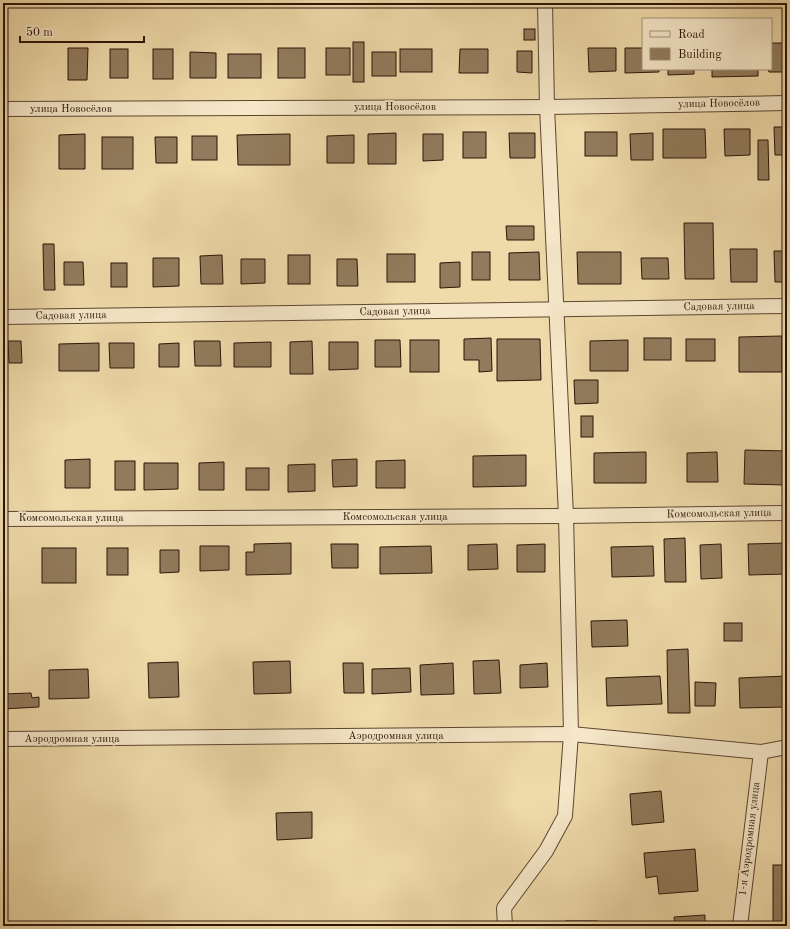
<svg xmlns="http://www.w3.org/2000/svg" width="790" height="929" font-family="'Old Standard TT',serif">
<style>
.building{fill:#917b5c;stroke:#2b1508}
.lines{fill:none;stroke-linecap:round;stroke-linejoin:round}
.street-casing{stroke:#5c4630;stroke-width:16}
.street{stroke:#f5e7c8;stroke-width:14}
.labels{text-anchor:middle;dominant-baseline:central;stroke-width:3.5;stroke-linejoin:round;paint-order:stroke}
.street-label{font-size:11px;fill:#2b1508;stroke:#f5e7c8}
</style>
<rect width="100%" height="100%" fill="#efdaaa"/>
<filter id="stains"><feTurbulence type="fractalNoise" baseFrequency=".005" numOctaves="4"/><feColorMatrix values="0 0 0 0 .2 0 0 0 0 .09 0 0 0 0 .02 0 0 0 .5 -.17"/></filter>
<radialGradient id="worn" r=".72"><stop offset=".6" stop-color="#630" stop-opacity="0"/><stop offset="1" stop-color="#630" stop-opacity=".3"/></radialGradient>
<g class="building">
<rect x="524" y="29" width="11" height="11"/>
<rect x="353" y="42" width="11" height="40"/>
<path d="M771 43H787V72H769L768 69H771Z"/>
<path d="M68 48H88L87 80H68Z"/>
<rect x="278" y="48" width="27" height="30"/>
<rect x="326" y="48" width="24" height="27"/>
<path d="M588 48H616V71L589 72Z"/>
<path d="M625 48H643V69H659V72L625 73Z"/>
<rect x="110" y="49" width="18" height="29"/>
<rect x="153" y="49" width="20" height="30"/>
<rect x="400" y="49" width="32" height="23"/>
<path d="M460 49H488V73H459Z"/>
<path d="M517 51H532V73L517 72Z"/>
<path d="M190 52 216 53V78H190Z"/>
<rect x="372" y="52" width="24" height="24"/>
<rect x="228" y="54" width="33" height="24"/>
<path d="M668 69H694V74L668 75Z"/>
<path d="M712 69H758V76L712 77Z"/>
<path d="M774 127H787V155H775Z"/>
<path d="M663 129H705L706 158H663Z"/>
<path d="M724 129H750V155L725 156Z"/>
<rect x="463" y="132" width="23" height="26"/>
<rect x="585" y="132" width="32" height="24"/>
<path d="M396 133V164H368V134Z"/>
<path d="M509 133H535V158H510Z"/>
<path d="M653 133V160H631L630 134Z"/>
<path d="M85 134V169H59V135Z"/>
<path d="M290 134V165H238L237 135Z"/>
<path d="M423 134H443V160L423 161Z"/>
<path d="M354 135V163H327V136Z"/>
<rect x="192" y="136" width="25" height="24"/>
<rect x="102" y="137" width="31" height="32"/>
<path d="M155 137H177V163H156Z"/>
<path d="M758 140H768L769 180H758Z"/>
<path d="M684 223H713L714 279H685Z"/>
<path d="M506 226H534V240H507Z"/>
<path d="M43 244H54L55 290H44Z"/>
<path d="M730 249H757V282H731Z"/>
<path d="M774 251H787V282H775Z"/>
<rect x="472" y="252" width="18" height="28"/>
<path d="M539 252 540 280H509V253Z"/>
<path d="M577 252H621V284H578Z"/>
<rect x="387" y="254" width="28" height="28"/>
<path d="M222 255 223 284H201L200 256Z"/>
<rect x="288" y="255" width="22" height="29"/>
<path d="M153 258H179V286L153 287Z"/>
<path d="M641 258H668L669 279H642Z"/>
<path d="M241 259H265V283L241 284Z"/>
<path d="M337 259H357L358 286H337Z"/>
<path d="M64 262H83L84 285H64Z"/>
<path d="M460 262V287L440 288V263Z"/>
<rect x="111" y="263" width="16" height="24"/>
<path d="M782 336V372H739V337Z"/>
<path d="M491 338 492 371 479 372V360H464V339Z"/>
<rect x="644" y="338" width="27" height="22"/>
<path d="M497 339H540L541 380 497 381Z"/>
<rect x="686" y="339" width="29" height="22"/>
<path d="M375 340H400L401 367H375Z"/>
<rect x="410" y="340" width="29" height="32"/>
<path d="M628 340V371H590V341Z"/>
<path d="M8 341H21L22 363H9Z"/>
<path d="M194 341H220L221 366H195Z"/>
<path d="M312 341 313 374H290V342Z"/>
<path d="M271 342V367H234V343Z"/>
<path d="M329 342H358V369L329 370Z"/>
<path d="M99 343V371H59V344Z"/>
<path d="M109 343H134V368H110Z"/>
<path d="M179 343V367H159V344Z"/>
<path d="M574 380H598V403L575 404Z"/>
<rect x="581" y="416" width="12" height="21"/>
<path d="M745 450 787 451 786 485 744 484Z"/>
<path d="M646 452V483H594V453Z"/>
<path d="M717 452 718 482H687V453Z"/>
<path d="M526 455V486L473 487V456Z"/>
<path d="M90 459V488H65V460Z"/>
<path d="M357 459V486L333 487 332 460Z"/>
<path d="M405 460V488H376V461Z"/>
<rect x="115" y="461" width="20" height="29"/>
<path d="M224 462V490H199V463Z"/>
<path d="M144 463H178V489L144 490Z"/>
<path d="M315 464V491L288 492V465Z"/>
<rect x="246" y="468" width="23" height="22"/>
<path d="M685 538 686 582H665L664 539Z"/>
<path d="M291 543V574L246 575V552H254V544Z"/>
<path d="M787 543V574L749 575 748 544Z"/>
<path d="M331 544H358V568H332Z"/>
<path d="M497 544 498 569 468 570V545Z"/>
<path d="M545 544V572H517V545Z"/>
<path d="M721 544 722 578 701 579 700 545Z"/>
<path d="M200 546H229V570L200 571Z"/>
<path d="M431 546 432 573 380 574V547Z"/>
<path d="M653 546 654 576 612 577 611 547Z"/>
<rect x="42" y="548" width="34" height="35"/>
<rect x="107" y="548" width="21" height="27"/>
<path d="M160 550H179V572L160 573Z"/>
<path d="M627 620 628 646 592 647 591 621Z"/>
<rect x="724" y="623" width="18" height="18"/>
<path d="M688 649 690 713H668L667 650Z"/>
<path d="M499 660 501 693 474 694 473 661Z"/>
<path d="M290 661 291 693 254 694 253 662Z"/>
<path d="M178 662 179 697 149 698 148 663Z"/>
<path d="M343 663H363L364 693H344Z"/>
<path d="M453 663 454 694 421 695 420 665Z"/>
<path d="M547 663 548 687 520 688V665Z"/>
<path d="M410 668 411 692 372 694V669Z"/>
<path d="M88 669 89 698 49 699V670Z"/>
<path d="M660 676 662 704 607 706 606 678Z"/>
<path d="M787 676V707L740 708 739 678Z"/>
<path d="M695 682 716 683 715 706H695Z"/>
<path d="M31 693 32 698 39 697V707L3 709V694Z"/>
<path d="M661 791 664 822 632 825 630 794Z"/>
<path d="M312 812V838L277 840 276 813Z"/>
<path d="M695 849 698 891 659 894 657 876 646 878 644 853Z"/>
<rect x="773" y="865" width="14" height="61"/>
<path d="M705 915V926H675L674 917Z"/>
<rect x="566" y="921" width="31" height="5"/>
</g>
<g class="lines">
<g class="street-casing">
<g id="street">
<path d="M3 109 547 107 787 103"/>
<path d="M3 317 787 306"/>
<path d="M3 519 566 516 787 513"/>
<path d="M3 739 571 734 761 752 787 747"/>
<path d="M505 926 504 908 546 851 565 816 571 734 566 516 547 107 545 3"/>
<path d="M740 926 761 752"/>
</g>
</g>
<use href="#street" class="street"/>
</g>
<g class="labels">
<g class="street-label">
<text transform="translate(719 104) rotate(-1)">улица Новосёлов</text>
<text x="395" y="107">улица Новосёлов</text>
<text x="71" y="109">улица Новосёлов</text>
<text transform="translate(719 307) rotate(-1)">Садовая улица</text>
<text transform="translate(395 312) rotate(-1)">Садовая улица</text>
<text transform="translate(71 316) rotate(-1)">Садовая улица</text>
<text transform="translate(719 514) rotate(-1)">Комсомольская улица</text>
<text x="395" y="517">Комсомольская улица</text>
<text x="71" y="518">Комсомольская улица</text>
<text x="396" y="736">Аэродромная улица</text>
<text x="72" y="739">Аэродромная улица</text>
<text transform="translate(750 839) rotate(-83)">1-я Аэродромная улица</text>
</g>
</g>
<rect width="790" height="929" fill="none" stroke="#efdaaa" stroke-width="16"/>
<rect x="4" y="4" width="782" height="921" fill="none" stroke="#2b1508" stroke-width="2"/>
<rect x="8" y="8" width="774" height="913" fill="none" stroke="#2b1508"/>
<rect x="642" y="18" width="130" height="52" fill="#f5e7c8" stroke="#a4937b"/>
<rect x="650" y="31" width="20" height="6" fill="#f5e7c8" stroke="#a4937b"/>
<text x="678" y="38" font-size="12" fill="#2b1508">Road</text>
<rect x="650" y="48" width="20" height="12" fill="#917b5c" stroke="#a4937b"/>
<text x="678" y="58" font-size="12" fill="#2b1508">Building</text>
<path d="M20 36v6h124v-6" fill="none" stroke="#2b1508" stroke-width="2"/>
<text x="26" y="36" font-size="12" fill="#2b1508" stroke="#f5e7c8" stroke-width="3" paint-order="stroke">50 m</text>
<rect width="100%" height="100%" filter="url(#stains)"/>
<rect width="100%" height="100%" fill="url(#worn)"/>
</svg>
